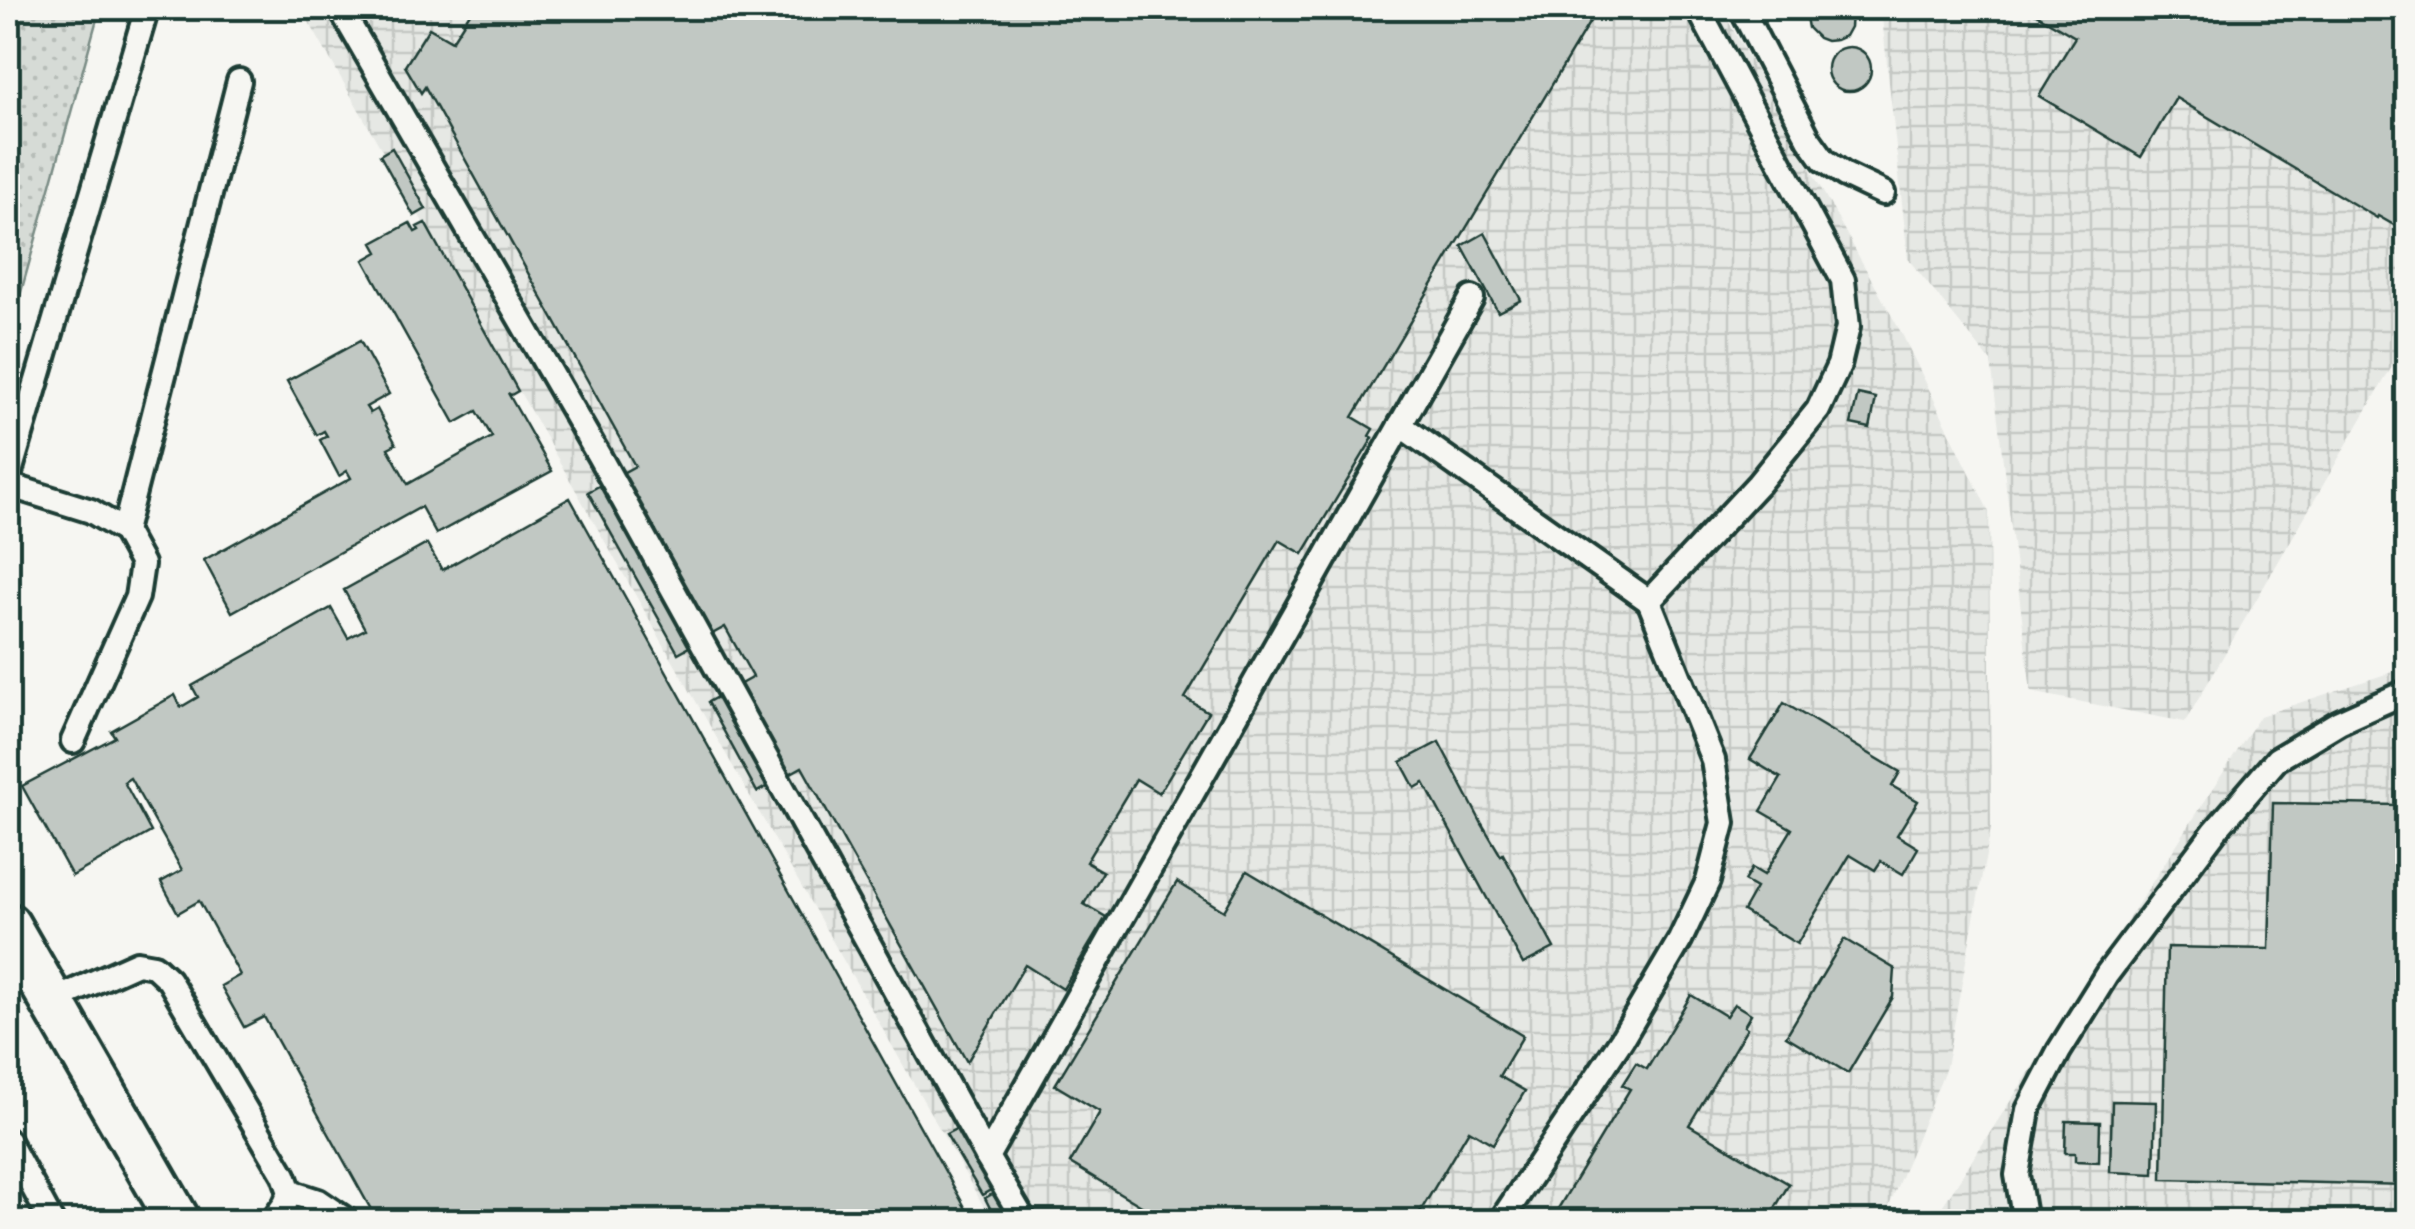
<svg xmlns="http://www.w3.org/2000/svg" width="2415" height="1229" font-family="Caveat,sans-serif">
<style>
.industrial{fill:url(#industrial-grid)}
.grass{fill:url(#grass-dots);stroke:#7a8c85;stroke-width:2.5}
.building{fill:#c1c8c3;stroke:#1f3d34;stroke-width:2.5}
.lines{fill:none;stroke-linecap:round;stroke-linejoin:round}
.lane-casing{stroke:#1f3d34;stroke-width:30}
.street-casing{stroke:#1f3d34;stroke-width:50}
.lane{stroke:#f6f6f2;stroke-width:22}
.street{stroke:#f6f6f2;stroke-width:42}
</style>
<defs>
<pattern id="industrial-grid" width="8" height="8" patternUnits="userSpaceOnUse" patternTransform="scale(2.5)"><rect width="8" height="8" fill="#e6e8e4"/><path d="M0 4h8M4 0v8" fill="none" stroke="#c5c8c4"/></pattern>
<pattern id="grass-dots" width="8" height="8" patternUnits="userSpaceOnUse" patternTransform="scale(2.5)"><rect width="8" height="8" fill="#d6dbd6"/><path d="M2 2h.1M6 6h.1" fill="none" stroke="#b7bdb8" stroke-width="1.8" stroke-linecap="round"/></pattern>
</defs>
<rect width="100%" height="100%" fill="#f6f6f2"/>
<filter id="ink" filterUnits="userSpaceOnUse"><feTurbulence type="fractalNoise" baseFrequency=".01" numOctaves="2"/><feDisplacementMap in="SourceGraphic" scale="20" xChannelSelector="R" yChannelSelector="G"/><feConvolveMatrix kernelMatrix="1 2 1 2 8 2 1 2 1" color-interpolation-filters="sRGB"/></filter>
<g filter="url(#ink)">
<g class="industrial">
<path d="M301 8H1721L1903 336 1989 512 1991 828 1946 1067 1883 1221H992Z"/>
<path d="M1881 8H2407V341L2185 722 2031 692 1991 362 1908 259Z"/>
<path d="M2407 667V1221L1932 1222 2260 716Z"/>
</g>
<path class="grass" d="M8 8H100L8 339Z"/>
<g class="building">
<path d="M473 8H1598L1353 417 1373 429 1369 436 1373 438 1303 554 1279 540 1185 698 1208 712 1159 793 1136 779 1086 862 1103 872 1084 904 1106 917 1063 989 1025 965 967 1062 802 767 757 792 708 702 753 677 725 627 678 653 588 492 635 466 425 87 421 93 405 66 429 28 452 41Z"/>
<path d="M1811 8H1848L1851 14 1850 27 1845 36 1836 40 1826 41 1818 38 1808 28 1806 17Z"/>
<path d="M2026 8H2408V233L2378 216 2377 218 2176 98 2141 157 2039 96 2075 37Z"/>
<circle cx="1849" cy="69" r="22"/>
<path d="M392 148 426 209 414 216 380 155Z"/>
<path d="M410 223 415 232 419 230 417 227 425 223 518 391 511 395 508 393 552 471 436 534 421 507 232 612 204 560 351 478 347 471 339 476 320 440 327 436 324 431 317 435 287 381 360 341 389 394 366 407 370 413 377 409 396 444 388 448 408 484 492 437 477 411 455 423 364 260 378 252 373 243Z"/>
<path d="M1485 233 1521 300 1498 312 1462 246Z"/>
<path d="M1858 394 1876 398 1870 428 1851 424Z"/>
<path d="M570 498 966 1209 943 1222H378L264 1017 244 1027 221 986 240 975 199 901 178 913 161 882 182 870 130 778 124 782 151 832 72 876 22 786 115 737 111 731 175 695 181 707 198 697 192 686 331 608 348 638 365 629 344 590 427 544 442 570Z"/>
<path d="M1784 703 1900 772 1892 786 1918 801 1897 835 1918 848 1903 874 1881 861 1875 870 1850 855 1797 944 1743 911 1756 888 1744 881 1752 868 1764 875 1792 829 1761 811 1781 778 1750 759Z"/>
<path d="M1439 742 1482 824 1501 856 1503 854 1554 948 1523 964 1424 783 1415 788 1401 762Z"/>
<path d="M2399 792H2408V1185L2162 1179 2167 947 2269 949 2273 803 2399 805Z"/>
<path d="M1247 871 1523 1036 1499 1076 1525 1091 1493 1144 1469 1130 1414 1222H1168L1070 1163 1100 1112 1055 1085 1177 882 1224 911Z"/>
<path d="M1844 939 1895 969 1893 997 1848 1073 1786 1036Z"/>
<path d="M1691 995 1726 1016 1734 1004 1751 1014 1744 1026 1747 1028 1689 1125 1789 1184 1767 1222H1550L1630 1089 1622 1085 1636 1063 1647 1069Z"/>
<path d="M2112 1101 2156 1102 2154 1174 2110 1172Z"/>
<path d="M2066 1121 2100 1122 2099 1162 2075 1161V1153H2065Z"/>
<path d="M958 1128 994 1188 982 1195 946 1134Z"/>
<path d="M996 1192 1012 1222H997L985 1198Z"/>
</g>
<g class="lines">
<g class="lane-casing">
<g id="lane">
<path d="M340 8 599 456 987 1157 1025 1222"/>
<path d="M1741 8 1809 139 1824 160 1845 175 1883 193"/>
<path d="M1400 425 1649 601"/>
<path d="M8 479 147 8"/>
<path d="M8 485 91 511 124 531 142 564 137 597 73 741"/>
<path d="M124 531 239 81"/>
<path d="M52 1001 137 963 154 966 169 980 284 1175 290 1192 285 1204 272 1222"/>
<path d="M8 1141 52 1222"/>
<path d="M987 1157 1472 298"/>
<path d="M290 1192 318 1201 349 1222"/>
<path d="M1500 1222 1622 1039 1680 940 1708 881 1723 823 1713 760 1649 601 1758 484 1818 410 1839 365 1848 327 1843 280 1698 8"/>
<path d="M2025 1222 2017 1175 2028 1110 2059 1051 2107 974 2215 831 2277 759 2339 722 2408 691"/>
</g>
</g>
<g class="street-casing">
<path id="street" d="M8 925 179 1222"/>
</g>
<use href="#lane" class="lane"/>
<use href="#street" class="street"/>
</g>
</g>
<rect width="2415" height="1229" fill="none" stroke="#f6f6f2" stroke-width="40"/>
<rect x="20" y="20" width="2375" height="1189" fill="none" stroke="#1f3d34" stroke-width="4" filter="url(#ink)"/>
</svg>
